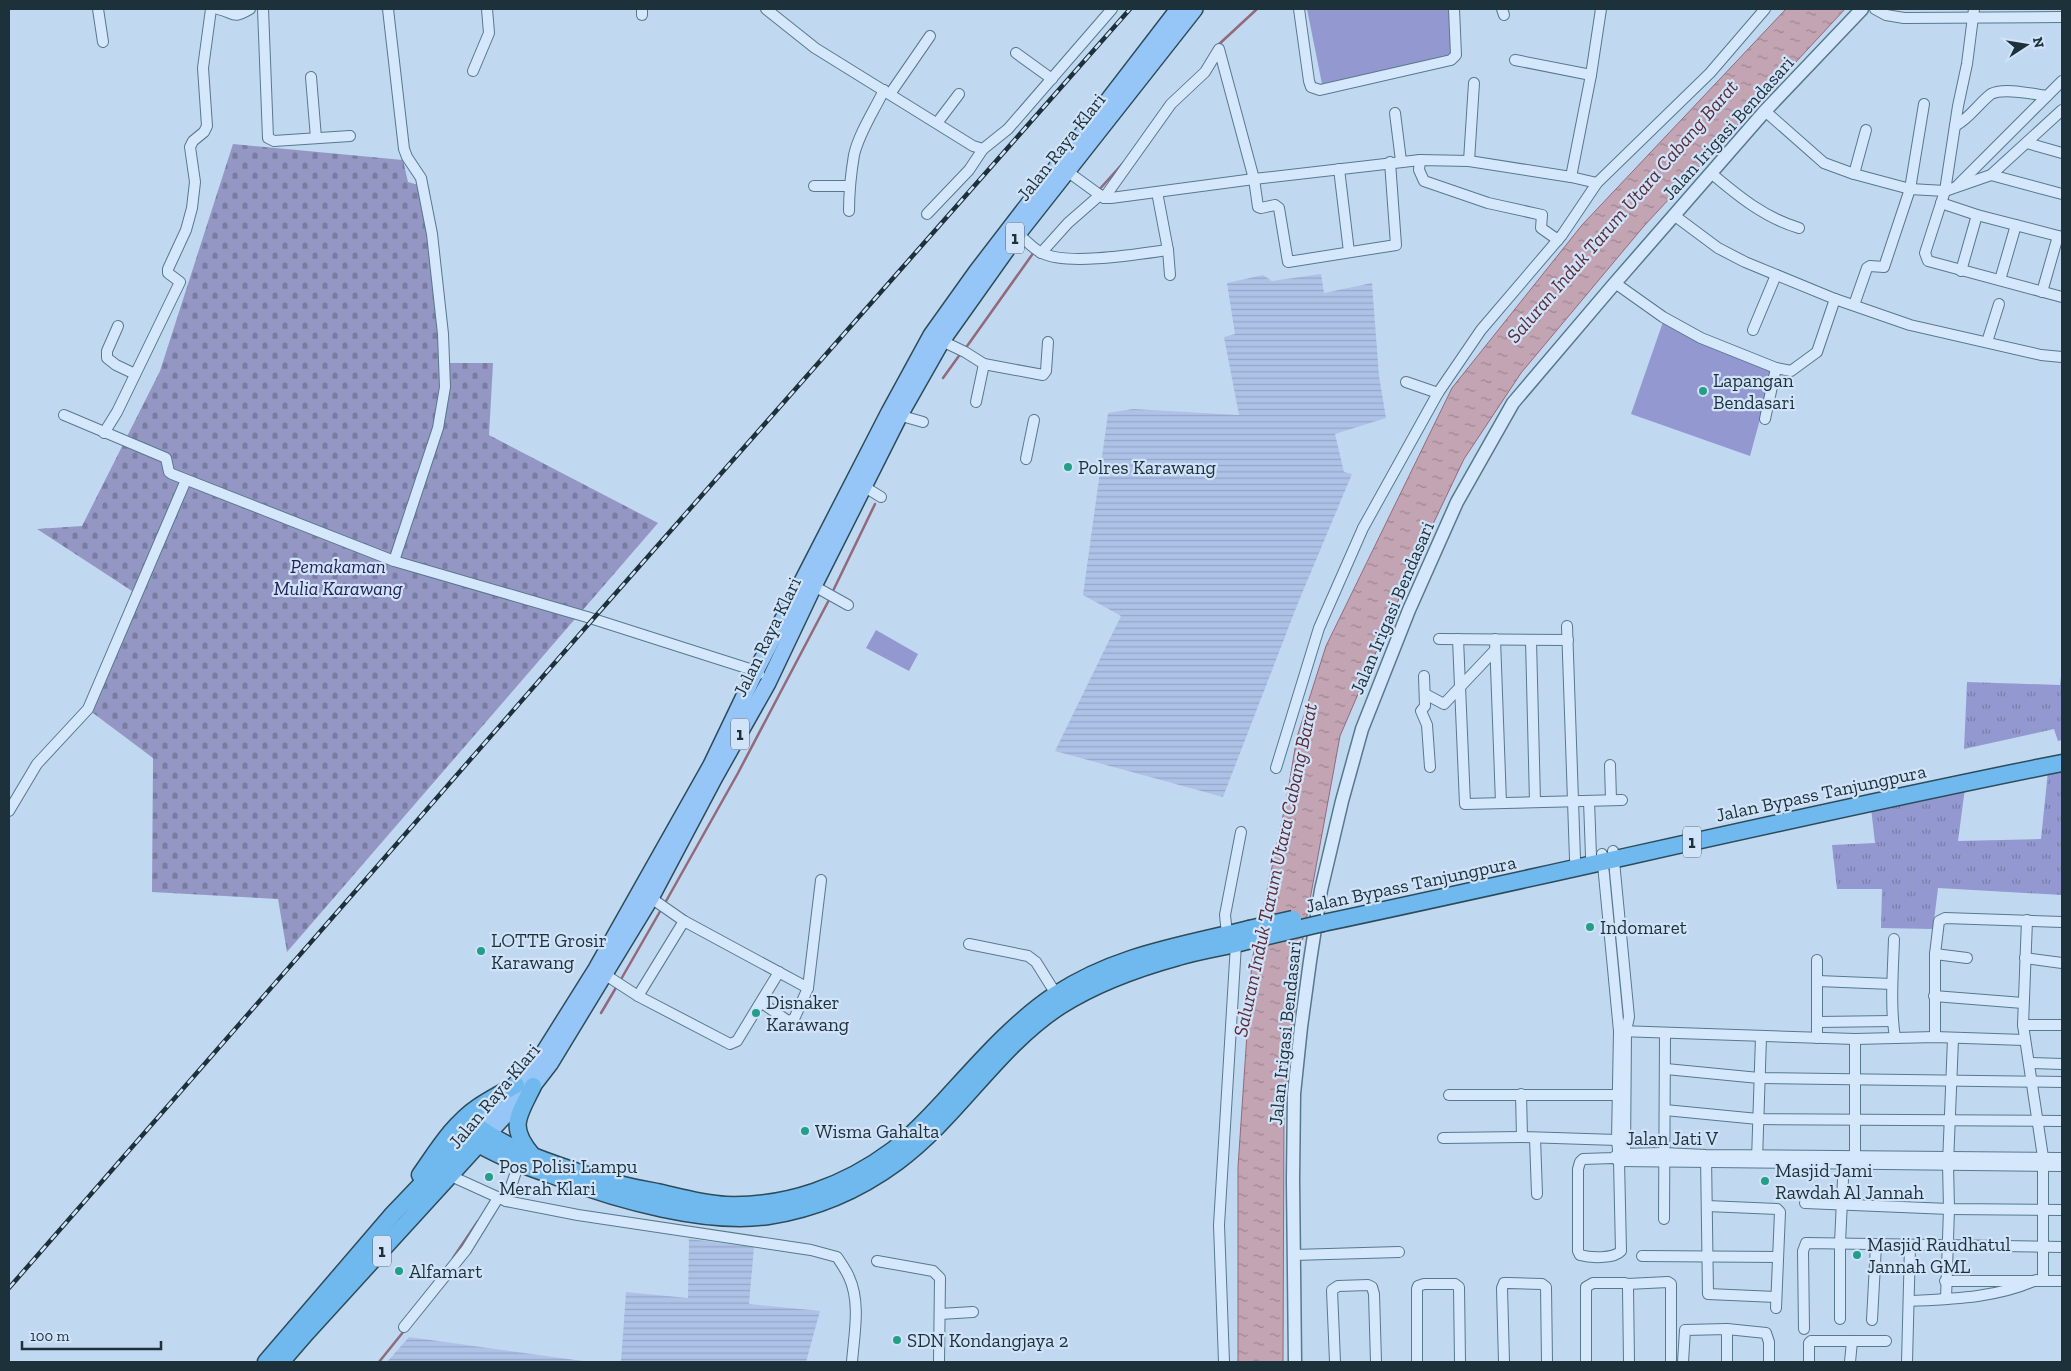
<svg xmlns="http://www.w3.org/2000/svg" width="2071" height="1371" font-family="'Zilla Slab',serif">
<style>
.farmland{fill:url(#farmland-rules)}
.grass{fill:url(#grass-tufts)}
.cemetery{fill:url(#cemetery-stones)}
.garden{fill:#9498d0}
.water{fill:url(#water-ripples);stroke:#926a7b}
.lines{fill:none;stroke-linecap:round;stroke-linejoin:round}
.stream{stroke:#926a7b;stroke-width:2.5}
.minor-casing{stroke:#57798c;stroke-width:12}
.tertiary-casing{stroke:#57798c;stroke-width:15}
.primary-casing{stroke:#2c4c59;stroke-width:18}
.trunk-casing{stroke:#2c4c59;stroke-width:19}
.minor{stroke:#d5e7fb;stroke-width:10}
.tertiary{stroke:#d5e7fb;stroke-width:12}
.primary{stroke:#96c6f7;stroke-width:15}
.trunk{stroke:#70b9ef;stroke-width:16}
.rail-casing{stroke:#1c313a;stroke-width:4.5}
.rail{stroke:#d1e3f8;stroke-width:2.5;stroke-dasharray:8;stroke-linecap:butt}
.trunk-bridge-casing{stroke:#2c4c59;stroke-width:19;stroke-linecap:butt}
.trunk-bridge{stroke:#70b9ef;stroke-width:16}
.poi-dot{fill:#239f87;stroke:#d1e3f8;stroke-width:2}
.labels{text-anchor:middle;dominant-baseline:central;stroke-width:4.5;stroke-linejoin:round;paint-order:stroke}
.shield{fill:#d1e3f8;stroke:#526673;stroke-width:1}
.shield-label{font-size:18px;font-weight:bold;fill:#1c313a}
.street-label{font-size:19px;fill:#1c313a;stroke:#d1e3f8}
.poi-label{font-size:19px;fill:#1c313a;stroke:#d1e3f8;text-anchor:start}
.park-label{font-size:19px;font-style:italic;fill:#252158;stroke:#d1e3f8}
.water-label{font-size:20px;font-style:italic;fill:#5b2b37;stroke:#d1e3f8}
</style>
<defs>
<pattern id="farmland-rules" width="6" height="5" patternUnits="userSpaceOnUse" patternTransform="scale(1.25)"><rect width="6" height="5" fill="#adc2e7"/><path d="M0 2.5h6" fill="none" stroke="#94a7c7"/></pattern>
<pattern id="grass-tufts" width="24" height="20" patternUnits="userSpaceOnUse" patternTransform="scale(1.25)"><rect width="24" height="20" fill="#9498d0"/><path d="M3 7l-1-3M5 7V3M7 7l1-3M15 17l-1-3M17 17v-4M19 17l1-3" fill="none" stroke="#787daa"/></pattern>
<pattern id="cemetery-stones" width="16" height="16" patternUnits="userSpaceOnUse" patternTransform="scale(1.25)"><rect width="16" height="16" fill="#9497c4"/><path d="M2 7V4a2 2 0 0 1 4 0v3zM10 15v-3a2 2 0 0 1 4 0v3z" fill="#787ca0"/></pattern>
<pattern id="water-ripples" width="26" height="14" patternUnits="userSpaceOnUse" patternTransform="scale(1.25)"><rect width="26" height="14" fill="#c3a4b3"/><path d="M2 4q2-2 4 0t4 0M15 11q2-2 4 0t4 0" fill="none" stroke="#9e8693"/></pattern>
</defs>
<rect width="100%" height="100%" fill="#c1d8f1"/>
<g class="farmland">
<path d="M1321 274 1324 293 1372 283 1379 376 1386 418 1335 434 1344 472 1352 474 1298 603 1223 797 1055 751 1121 616 1083 595 1108 413 1133 409 1239 415 1224 337 1235 334 1227 283 1263 275 1272 281Z"/>
<path d="M689 1239 754 1247 749 1304 820 1311 806 1362H621L626 1292 688 1298Z"/>
<path d="M409 1337 590 1362H387Z"/>
</g>
<g class="grass">
<path d="M2062 668V740L2058 741 2054 729 1964 749 1967 682 2060 685Z"/>
<path d="M2062 768V895L1938 888 1933 929 1881 928 1882 889H1837L1832 845 1875 843 1871 808 1965 788 1958 841 2041 839 2048 771Z"/>
</g>
<path class="cemetery" d="M233 144 403 160 408 182 429 188 441 266 449 363H493L489 435 658 523 287 952 278 899 152 892 153 758 85 707 132 591 37 529 82 526 160 371Z"/>
<g class="garden">
<path d="M1307 9H1454L1456 55 1322 84Z"/>
<path d="M1664 319 1774 368 1750 456 1631 414Z"/>
<path d="M876 630 918 654 909 671 866 648Z"/>
</g>
<path class="water" d="M1786 9H1845L1644 226 1521 373 1464 459 1413 566 1340 736 1302 943 1284 1109 1283 1362H1238V1167L1252 960 1286 802 1297 737 1326 646 1452 388 1582 225Z"/>
<g class="lines">
<g class="stream">
<path d="M1216 47 1257 9"/>
<path d="M1098 191 1124 162"/>
<path d="M965 349 1034 252"/>
<path d="M943 378 961 353"/>
<path d="M832 593 875 504"/>
<path d="M665 903 738 773 830 598"/>
<path d="M620 981 662 908"/>
<path d="M601 1013 617 986"/>
<path d="M453 1258 478 1221"/>
<path d="M379 1362 404 1331"/>
</g>
<g class="minor-casing">
<g id="minor">
<path d="M98 9 103 42"/>
<path d="M218 9C236 13 231 20 250 9"/>
<path d="M263 9 268 138 274 141 350 136"/>
<path d="M388 9 404 149 407 157 421 178 432 234 443 334 445 387 438 428 394 561"/>
<path d="M642 9V15"/>
<path d="M766 9 815 48 973 146 983 149 1008 129 1112 9"/>
<path d="M1299 9 1309 81 1311 87 1320 90 1451 60 1456 55 1454 9"/>
<path d="M1502 9 1504 15"/>
<path d="M1875 9 1886 15 1904 18 2062 17"/>
<path d="M1974 9 1967 64 1958 106 1945 191 1925 253 1928 261 2062 297"/>
<path d="M1016 53 1052 79"/>
<path d="M1515 60 1591 75"/>
<path d="M473 71 489 33 487 9"/>
<path d="M311 77 316 138"/>
<path d="M890 94 930 36"/>
<path d="M1765 111 1824 163 1854 174 1910 189 1945 191 1991 175 2062 110"/>
<path d="M1395 113 1401 161"/>
<path d="M937 123 959 94"/>
<path d="M1955 126C1970 118 1978 104 1991 94 2003 87 2033 94 2047 96"/>
<path d="M2027 143 2062 153"/>
<path d="M1420 160 1419 170 1424 181 1488 203 1542 215 1541 228 1558 240"/>
<path d="M1469 161 1474 83"/>
<path d="M1064 169 1104 198H1111L1254 179 1420 160 1469 161 1571 177 1597 183"/>
<path d="M1339 169 1349 252"/>
<path d="M1711 173C1738 196 1765 218 1799 228"/>
<path d="M1854 174 1866 130"/>
<path d="M1991 175 2062 194"/>
<path d="M1571 177 1591 75 1601 9"/>
<path d="M1958 185 2062 81"/>
<path d="M814 186H850"/>
<path d="M1157 192 1168 250 1170 275"/>
<path d="M1104 198 1171 104 1205 72 1219 49 1254 179 1258 207 1261 208 1275 205 1279 208 1288 262 1396 245 1390 162"/>
<path d="M1941 203 1977 215 2062 237"/>
<path d="M849 211C849 192 851 173 854 155 859 133 874 111 884 90"/>
<path d="M927 214 969 170 983 149"/>
<path d="M1675 216 1718 248 1745 262 1835 299 1910 325 2041 355 2062 357"/>
<path d="M1018 234C1026 240 1033 249 1042 253 1067 266 1139 254 1168 250"/>
<path d="M1041 253 1068 223 1100 195"/>
<path d="M1961 271 1977 215"/>
<path d="M2000 280 2016 225"/>
<path d="M1615 283 1663 317 1701 338 1776 368 1765 419"/>
<path d="M2042 292 2058 236"/>
<path d="M1854 305 1867 268 1870 266 1884 267 1910 189 1924 104"/>
<path d="M118 326 107 351V358L116 365 135 374"/>
<path d="M1753 330 1776 275"/>
<path d="M942 341 965 352 984 364 1043 375 1046 371 1048 342"/>
<path d="M1987 342 1999 304"/>
<path d="M1776 368 1791 371 1817 352 1835 299"/>
<path d="M1406 382 1438 393"/>
<path d="M976 402 984 364"/>
<path d="M895 414 923 422"/>
<path d="M64 415 166 458 169 472 172 474 394 561 587 617 756 671 759 674"/>
<path d="M104 433 117 412 180 282 168 273V269L186 230 192 208 195 182 190 147 193 141 204 132 207 126 203 68 211 9"/>
<path d="M1026 459 1034 420"/>
<path d="M860 484 881 497"/>
<path d="M814 586 848 605"/>
<path d="M1567 626 1575 859"/>
<path d="M1439 639 1568 640"/>
<path d="M1458 639 1465 804 1622 800"/>
<path d="M1495 639 1501 803"/>
<path d="M1531 640 1535 802"/>
<path d="M1424 676 1425 706 1421 711 1427 725 1430 767"/>
<path d="M1425 694 1444 704 1495 650"/>
<path d="M1610 765 1611 800"/>
<path d="M1276 768 1319 628 1363 528 1438 393 1481 330 1562 235 1597 183 1710 73 1765 9"/>
<path d="M1589 801 1591 856"/>
<path d="M9 811 37 764 88 709 186 480"/>
<path d="M1613 851 1629 1017 1626 1031 1625 1154"/>
<path d="M1602 854 1619 1031"/>
<path d="M651 898 684 921 808 988"/>
<path d="M2027 920 2023 1025 2043 1157V1280"/>
<path d="M1227 934 1225 915 1241 832"/>
<path d="M1894 939C1893 972 1890 1005 1895 1038"/>
<path d="M969 944 1028 956 1036 962 1056 994"/>
<path d="M1935 954 1967 958"/>
<path d="M2025 958 2062 963"/>
<path d="M1817 960V1038"/>
<path d="M601 972 638 996 730 1044 737 1041 779 972"/>
<path d="M1818 981 1892 984"/>
<path d="M638 996 684 921"/>
<path d="M1934 996 2023 1003"/>
<path d="M762 1003 788 1021 794 1019 808 988 821 880"/>
<path d="M1818 1022 1892 1021"/>
<path d="M2023 1025H2062"/>
<path d="M1935 1037V954L1939 921 1945 918 2062 922"/>
<path d="M1855 1039V1161"/>
<path d="M2024 1040 1935 1037 1855 1039 1619 1031 1617 1140 1619 1161 1621 1251C1614 1259 1590 1258 1580 1255L1578 1251V1169L1580 1162 1583 1159 1613 1158 1618 1154 1663 1153 1706 1155 2062 1158"/>
<path d="M2029 1063 2062 1064"/>
<path d="M1666 1069 1759 1078 2062 1082"/>
<path d="M1521 1094 1522 1137 1617 1140"/>
<path d="M1449 1095H1623"/>
<path d="M1665 1110 1758 1119 2062 1121"/>
<path d="M1443 1138 1522 1137"/>
<path d="M1535 1138 1537 1194"/>
<path d="M1706 1156 1708 1294 1776 1297"/>
<path d="M1614 1158 1619 1161 2062 1166"/>
<path d="M1757 1160 1761 1037"/>
<path d="M451 1176 506 1201 578 1215 811 1250 837 1257C841 1263 846 1270 849 1277 861 1303 854 1335 852 1362"/>
<path d="M506 1201 519 1163"/>
<path d="M1805 1203 1949 1209 2062 1210"/>
<path d="M1707 1206 1777 1209 1780 1212 1776 1308"/>
<path d="M1664 1219 1665 1033"/>
<path d="M1293 1255 1399 1252"/>
<path d="M1642 1256 1778 1257"/>
<path d="M877 1261 933 1271 940 1278 939 1362"/>
<path d="M1945 1281H2062"/>
<path d="M1627 1284 1668 1282 1671 1284V1362"/>
<path d="M1946 1299 1949 1209 1948 1164 1953 1039"/>
<path d="M1909 1301C1951 1299 1997 1298 2036 1280"/>
<path d="M940 1314 973 1312"/>
<path d="M1840 1319V1243L1844 1158"/>
<path d="M1872 1320 1876 1245"/>
<path d="M404 1327 466 1250 498 1198"/>
<path d="M1804 1329 1803 1251 1806 1243 2062 1247"/>
<path d="M1224 1362 1219 1225 1236 944"/>
<path d="M1335 1362 1332 1290 1338 1286 1368 1285 1372 1287 1374 1294 1376 1362"/>
<path d="M1417 1362V1289L1418 1286 1424 1284H1455L1459 1287 1460 1362"/>
<path d="M1504 1362 1502 1288 1504 1283H1508L1542 1284 1546 1287 1547 1362"/>
<path d="M1586 1362V1287L1593 1283H1625L1627 1284 1628 1288 1629 1362"/>
<path d="M1683 1362 1685 1330 1727 1329 1766 1333 1769 1342V1362"/>
<path d="M1727 1362V1329"/>
<path d="M1809 1362V1343L1811 1341H1886"/>
<path d="M1850 1362 1852 1341"/>
<path d="M1907 1362 1910 1246"/>
</g>
</g>
<g class="tertiary-casing">
<path id="tertiary" d="M1295 1362 1293 1180 1294 1094 1301 1027 1310 961 1321 890 1342 801 1362 729 1409 610 1457 502 1513 403 1615 283 1765 111 1862 9"/>
</g>
<g class="primary-casing">
<g id="primary">
<path d="M477 1126 542 1055 596 969 711 765 756 671 889 412 931 335 976 272 1178 9"/>
<path d="M488 1134 533 1086 550 1064 651 898 715 777 768 683 814 586 900 415 942 341 1018 234 1195 9"/>
</g>
</g>
<g class="trunk-casing">
<g id="trunk">
<path d="M1323 923C1570 871 1815 812 2062 763"/>
<path d="M467 1137C495 1156 528 1167 560 1178 617 1200 707 1225 768 1216 814 1209 859 1190 897 1162 958 1117 997 1047 1060 1006 1096 983 1138 968 1178 957 1201 950 1225 947 1247 941"/>
<path d="M532 1155C508 1126 518 1117 533 1086"/>
<path d="M420 1175C437 1151 453 1124 478 1107 490 1099 503 1092 516 1085"/>
<path d="M266 1362 393 1214 477 1126C505 1147 539 1159 572 1170 600 1180 628 1187 657 1192 679 1197 703 1204 726 1205 787 1207 845 1186 893 1150 912 1136 928 1118 944 1101 978 1064 1013 1023 1055 995 1116 955 1180 946 1249 929"/>
<path d="M281 1362 307 1332 484 1138"/>
</g>
</g>
<use href="#minor" class="minor"/>
<use href="#tertiary" class="tertiary"/>
<use href="#primary" class="primary"/>
<use href="#trunk" class="trunk"/>
<g class="rail-casing">
<path id="rail" d="M9 1288 593 619 1130 9"/>
</g>
<use href="#rail" class="rail"/>
<g class="trunk-bridge-casing">
<g id="trunk-bridge">
<path d="M1249 929 1293 919"/>
<path d="M1247 941 1323 923"/>
</g>
</g>
<use href="#trunk-bridge" class="trunk-bridge"/>
</g>
<g class="poi-dot">
<circle cx="1703" cy="391" r="5"/>
<circle cx="1068" cy="467" r="5"/>
<circle cx="1590" cy="927" r="5"/>
<circle cx="481" cy="951" r="5"/>
<circle cx="756" cy="1013" r="5"/>
<circle cx="805" cy="1131" r="5"/>
<circle cx="489" cy="1177" r="5"/>
<circle cx="1765" cy="1181" r="5"/>
<circle cx="1857" cy="1255" r="5"/>
<circle cx="399" cy="1271" r="5"/>
<circle cx="897" cy="1340" r="5"/>
</g>
<g class="labels">
<g class="shield">
<rect x="1006" y="222.5" width="18" height="31" rx="4"/>
<rect x="731" y="718.5" width="18" height="31" rx="4"/>
<rect x="1683" y="826.5" width="18" height="31" rx="4"/>
<rect x="373" y="1235.5" width="18" height="31" rx="4"/>
</g>
<g class="shield-label">
<text x="1015" y="238">1</text>
<text x="740" y="734">1</text>
<text x="1692" y="842">1</text>
<text x="382" y="1251">1</text>
</g>
<g class="street-label">
<text transform="translate(1728 128) rotate(-48)">Jalan Irigasi Bendasari</text>
<text transform="translate(1061 147) rotate(-52)">Jalan Raya Klari</text>
<text transform="translate(1392 608) rotate(-67)">Jalan Irigasi Bendasari</text>
<text transform="translate(767 637) rotate(-64)">Jalan Raya Klari</text>
<text transform="translate(1821 793) rotate(-12)">Jalan Bypass Tanjungpura</text>
<text transform="translate(1411 884) rotate(-12)">Jalan Bypass Tanjungpura</text>
<text transform="translate(1285 1033) rotate(-84)">Jalan Irigasi Bendasari</text>
<text transform="translate(494 1096) rotate(-50)">Jalan Raya Klari</text>
<text x="1672" y="1138">Jalan Jati V</text>
</g>
<g class="poi-label">
<text x="1713" y="380">Lapangan<tspan x="1713" dy="22">Bendasari</tspan></text>
<text x="1078" y="467">Polres Karawang</text>
<text x="1600" y="927">Indomaret</text>
<text x="491" y="940">LOTTE Grosir<tspan x="491" dy="22">Karawang</tspan></text>
<text x="766" y="1002">Disnaker<tspan x="766" dy="22">Karawang</tspan></text>
<text x="815" y="1131">Wisma Gahalta</text>
<text x="499" y="1166">Pos Polisi Lampu<tspan x="499" dy="22">Merah Klari</tspan></text>
<text x="1775" y="1170">Masjid Jami<tspan x="1775" dy="22">Rawdah Al Jannah</tspan></text>
<text x="1867" y="1244">Masjid Raudhatul<tspan x="1867" dy="22">Jannah GML</tspan></text>
<text x="409" y="1271">Alfamart</text>
<text x="907" y="1340">SDN Kondangjaya 2</text>
</g>
<g class="park-label">
<text x="338" y="566">Pemakaman<tspan x="338" dy="22">Mulia Karawang</tspan></text>
</g>
<g class="water-label">
<text transform="translate(1622 211) rotate(-49)">Saluran Induk Tarum Utara Cabang Barat</text>
<text transform="translate(1275 870) rotate(-78)">Saluran Induk Tarum Utara Cabang Barat</text>
</g>
</g>
<rect width="2071" height="1371" fill="none" stroke="#1c313a" stroke-width="20"/>
<g transform="translate(2026 45) rotate(78)" stroke="#d1e3f8" stroke-width="4" paint-order="stroke">
<path d="M0-4L9 19L0 12L-9 19Z" fill="#1c313a"/>
<text y="-8" font-size="14" font-weight="bold" text-anchor="middle" fill="#1c313a">N</text>
</g>
<path d="M22 1341v8h139v-8" fill="none" stroke="#1c313a" stroke-width="2.5"/>
<text x="30" y="1341" font-size="15" fill="#1c313a" stroke="#d1e3f8" stroke-width="4" paint-order="stroke">100 m</text>
</svg>
